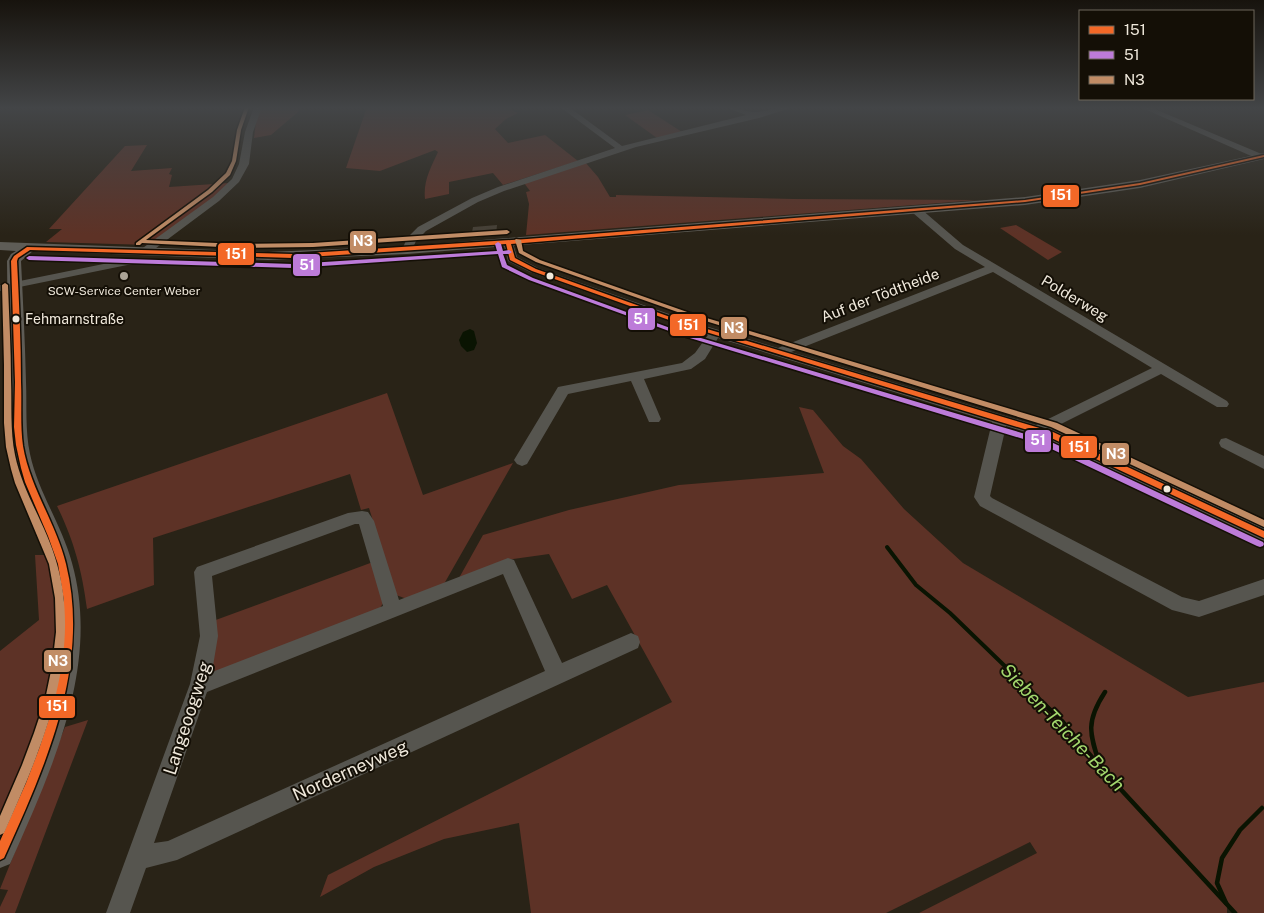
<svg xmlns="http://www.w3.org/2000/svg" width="1264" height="913" font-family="'Public Sans',sans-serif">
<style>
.green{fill:#5d3226}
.water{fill:#0a1402}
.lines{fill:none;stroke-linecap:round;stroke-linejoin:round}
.stream-far1{stroke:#0a1402;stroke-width:4}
.stream{stroke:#0a1402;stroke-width:4.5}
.building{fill:#464036}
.minor{fill:#56554f;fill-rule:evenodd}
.major{fill:#5e5c56;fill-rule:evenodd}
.bus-1-casing{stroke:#140f06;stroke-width:3}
.bus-2-casing{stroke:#140f06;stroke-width:3}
.bus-3-casing{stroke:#140f06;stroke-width:3}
.bus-1{fill:#f36827;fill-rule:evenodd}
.bus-2{fill:#bd7bd9;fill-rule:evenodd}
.bus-3{fill:#c18c65;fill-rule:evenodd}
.poi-dot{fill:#aaa396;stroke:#140f06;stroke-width:2}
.bus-dot{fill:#efe8db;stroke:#140f06;stroke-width:2}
.labels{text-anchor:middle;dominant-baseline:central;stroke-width:4;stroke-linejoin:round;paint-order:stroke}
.far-poi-label{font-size:12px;fill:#efe8db;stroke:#140f06}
.bus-label{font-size:14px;fill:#efe8db;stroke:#140f06;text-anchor:start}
.street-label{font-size:15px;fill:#efe8db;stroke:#140f06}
.near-street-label{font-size:18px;fill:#efe8db;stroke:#140f06}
.near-water-label{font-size:19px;font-style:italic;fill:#a3d76d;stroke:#140f06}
.line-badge{stroke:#140f06;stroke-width:2}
.badge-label{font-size:14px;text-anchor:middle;font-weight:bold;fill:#fff}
</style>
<rect width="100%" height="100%" fill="#292317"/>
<g class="green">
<path d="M262 107H301L298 112 271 135 254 138 256 121Z"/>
<path d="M367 107 507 108 518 113 506 119 495 129 508 143 545 135 578 161 503 185 493 173 449 182V194L425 199C423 181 431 167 438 152L435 150 380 171 346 168Z"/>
<path d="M648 110 682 132 657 138 625 115Z"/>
<path d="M147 145 131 171 172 168 169 174 172 175 169 187 229 183 225 190 149 245 46 242 62 229H49L125 146Z"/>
<path d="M585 162 598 177 610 197H616V195L794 199 978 200 526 235 529 204 526 192 530 191 524 183Z"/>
<path d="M1016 225 1062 252 1048 260 1000 228Z"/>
<path d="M387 393 423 495 513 463 444 584 407 599 396 595 369 508 361 510 350 474 153 538 154 585 87 609C82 570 74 541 57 506Z"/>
<path d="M799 407 813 410 843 446 861 459 904 509 963 563 1188 697 1264 682V913H1238L1227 907V913H919L1037 853 1030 842 886 913H531L519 823 444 839 374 867 320 897 328 875 672 702 607 585 572 599 549 554 506 560 459 578 483 535 569 510 679 485 824 473Z"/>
<path d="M35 555H50L60 609 59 644 53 686 33 750 0 826V651L39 620Z"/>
<path d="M373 562 383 603 379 610 218 675 211 670 213 621Z"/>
<path d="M88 720 15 913H0V907L8 890 0 889 65 727Z"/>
</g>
<path class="water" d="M470 329 474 331 477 343 474 350 467 352 461 346 459 340 463 332Z"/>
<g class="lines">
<path class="stream-far1" d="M887 547 916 585 950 613 1012 673"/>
<g class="stream">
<path d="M1011 672 1062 721 1101 768 1235 913"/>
<path d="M1100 765C1089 733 1086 721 1105 692"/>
<path d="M1226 903 1217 883 1222 858 1240 830 1262 808"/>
</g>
</g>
<path class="building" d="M497 225 496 236 471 238 473 227Z"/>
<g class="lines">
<g class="minor">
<path d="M254 107H262L253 132 249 164 239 182 219 201 148 254H140L139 252 140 250 213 197 232 179 239 164 245 132Z"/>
<path d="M560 107H569L622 146 746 115 725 107C736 107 749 113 757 112 770 111 781 106 794 107L759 118 636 147 504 191 478 202 426 231 416 241 411 252H403L402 250 407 238 418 227 472 198 498 187 615 148Z"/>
<path d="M1140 107H1150L1264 155V159H1258Z"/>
<path d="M917 208 921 209 963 245 1227 401 1229 404 1227 407H1217L1161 374 1051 429 1264 528V542L1045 438 1006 426 990 496 992 498 1182 597 1199 601 1264 579V595L1199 617 1172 610 980 506 974 497 992 422 718 338 705 359 691 369 644 379 661 419 659 422H649L631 381 568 394 527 464 522 466 517 464 514 460 558 387 682 363 695 353 708 335 530 272 508 261 503 242 504 240H512L517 257 538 268 689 321 778 348 985 267 955 249 913 213 912 211ZM993 272 1152 368 1036 425 791 352Z"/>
<path d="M133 258 139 261 137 263 0 291V285Z"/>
<path d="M1226 438 1264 456V469L1221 447 1219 443 1221 439Z"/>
<path d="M362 511 368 512 374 521 399 600 508 558 514 560 562 663 631 633 638 636 640 642 638 648 177 860 146 868 130 913H106L190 684 200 636 194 572 197 567 348 513ZM355 524H359L383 606 212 672 218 636 212 576ZM503 574 545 671 168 841 154 843 207 692Z"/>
</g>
<path class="major" d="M1264 153V159L1140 188 1025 205 407 254 268 260 33 251 21 261C23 301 25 342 26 382 27 406 25 430 30 454 38 492 62 525 72 563 101 666 51 771 10 864L0 868C0 854 0 837 0 823 2 810 14 791 20 778 38 733 56 684 58 636 58 607 56 577 47 550 33 508 11 472 9 427L7 261 11 254 16 251 0 250V242L268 252 407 246 1025 197 1140 180Z"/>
<g class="bus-1-casing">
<path id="bus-1" d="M1264 155V157L1140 185 1025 202 511 244 515 258 536 269 687 323 1053 432 1264 531V538L1047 436 683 325 532 271 510 260 506 244 293 258 30 250 18 258 17 261C19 301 21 342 21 382 22 404 20 425 23 446 30 488 56 523 66 564 91 666 45 767 4 858L0 860V841L26 783 39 749 51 713 59 676 64 639V601L58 564 48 536 25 482 21 468 16 445 14 427 15 382 11 261 14 256 27 247 293 254 527 239 1025 200 1140 183Z"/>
</g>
<g class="bus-2-casing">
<path id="bus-2" d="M498 242 501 244 503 251 509 250 512 252 509 254H503L507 265 533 278 684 333 1049 441 1263 542 1264 544 1263 546 1260 547 1257 546 1043 445 680 335 529 280 502 267 498 254 293 268 29 260 26 258 29 256 293 264 497 251 495 244Z"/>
</g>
<g class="bus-3-casing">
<g id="bus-3">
<path d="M245 107H249L241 130 236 161 230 175 212 192 146 240 240 244 313 243 507 230 510 232 507 234 313 247 240 248 142 243 140 245H136V243L208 190 226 173 232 161 237 130Z"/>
<path d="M516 239 521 240 523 251 540 260 690 313 1057 423 1264 520V527L1051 427 686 315 536 262 519 253 515 240Z"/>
<path d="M5 283 8 285C9 317 11 348 11 380 12 405 10 430 15 455 23 494 47 526 57 564 83 656 41 750 4 833L0 835V816L22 765 34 733 45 700 52 666 56 632 55 598 49 564 15 483 11 469 6 447 4 423V365L2 285Z"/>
</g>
</g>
<use href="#bus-1" class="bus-1"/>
<use href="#bus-2" class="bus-2"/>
<use href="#bus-3" class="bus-3"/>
</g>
<linearGradient id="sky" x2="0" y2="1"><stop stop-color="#17130d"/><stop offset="0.46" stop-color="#434547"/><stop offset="1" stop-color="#434547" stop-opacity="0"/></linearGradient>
<rect width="1264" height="235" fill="url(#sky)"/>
<circle class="poi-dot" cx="124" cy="276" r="5"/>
<g class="bus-dot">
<circle cx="550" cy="276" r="4.5"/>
<circle cx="16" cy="319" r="4.5"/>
<circle cx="1167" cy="489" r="4.5"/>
</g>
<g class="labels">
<g class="far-poi-label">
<text x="124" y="291">SCW-Service Center Weber</text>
</g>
<g class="bus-label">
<text x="25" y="319">Fehmarnstraße</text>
</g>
<g class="street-label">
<text transform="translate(880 295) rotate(-21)">Auf der Tödtheide</text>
<text transform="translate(1075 298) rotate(31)">Polderweg</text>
</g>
<g class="near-street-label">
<text transform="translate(187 718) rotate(-72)">Langeoogweg</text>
<text transform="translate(350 770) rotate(-24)">Norderneyweg</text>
</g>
<g class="near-water-label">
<text transform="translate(1063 727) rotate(46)">Sieben-Teiche-Bach</text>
</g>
</g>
<g class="line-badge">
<rect x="1042" y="184" width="38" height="24" rx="5" fill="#f36827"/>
<rect x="349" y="230" width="28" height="24" rx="5" fill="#c18c65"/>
<rect x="217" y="242" width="38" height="24" rx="5" fill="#f36827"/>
<rect x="292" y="253" width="29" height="24" rx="5" fill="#bd7bd9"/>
<rect x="627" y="307" width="29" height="24" rx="5" fill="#bd7bd9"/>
<rect x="669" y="313" width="38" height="24" rx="5" fill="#f36827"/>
<rect x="720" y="316" width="28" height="24" rx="5" fill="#c18c65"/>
<rect x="1024" y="429" width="28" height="24" rx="5" fill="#bd7bd9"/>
<rect x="1060" y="435" width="38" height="24" rx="5" fill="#f36827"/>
<rect x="1101" y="442" width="29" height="24" rx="5" fill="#c18c65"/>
<rect x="43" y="649" width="29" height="24" rx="5" fill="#c18c65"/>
<rect x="38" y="695" width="38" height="24" rx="5" fill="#f36827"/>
</g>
<g class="badge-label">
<text x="1061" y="200">151</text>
<text x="363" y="246">N3</text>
<text x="236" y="259">151</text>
<text x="307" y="270">51</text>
<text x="641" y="324">51</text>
<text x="688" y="330">151</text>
<text x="734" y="333">N3</text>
<text x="1038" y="445">51</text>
<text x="1079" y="452">151</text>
<text x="1116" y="459">N3</text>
<text x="58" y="666">N3</text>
<text x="57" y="711">151</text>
</g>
<rect x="1079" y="10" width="175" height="90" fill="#140f06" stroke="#6c665b"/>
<rect x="1089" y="26" width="25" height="8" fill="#f36827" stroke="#6c665b"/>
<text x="1124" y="35" font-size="15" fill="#efe8db">151</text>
<rect x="1089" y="51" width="25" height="8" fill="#bd7bd9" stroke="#6c665b"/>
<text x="1124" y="60" font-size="15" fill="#efe8db">51</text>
<rect x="1089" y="76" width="25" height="8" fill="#c18c65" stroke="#6c665b"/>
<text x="1124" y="85" font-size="15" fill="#efe8db">N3</text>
</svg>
